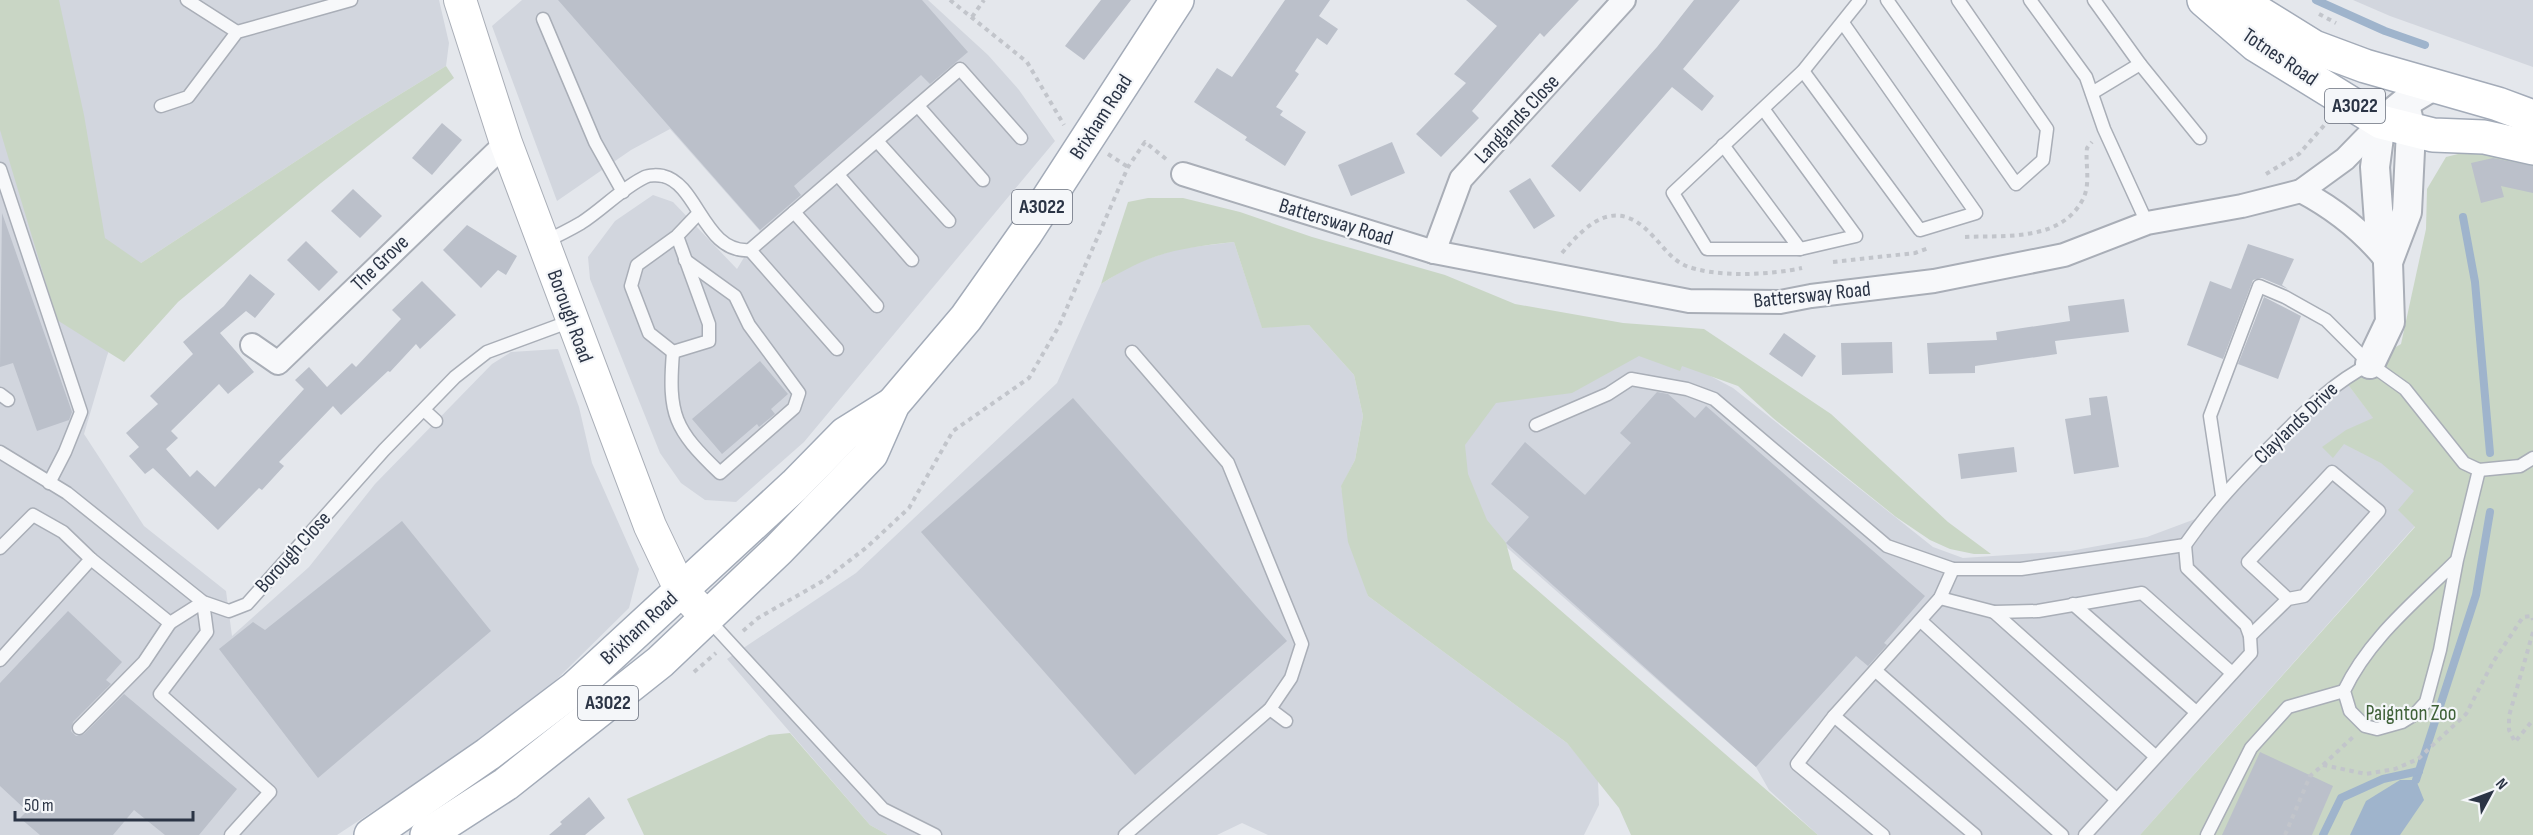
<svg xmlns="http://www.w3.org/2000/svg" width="2533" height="835" font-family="'Sofia Sans Condensed',sans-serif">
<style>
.built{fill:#d2d6de}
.green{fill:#c9d6c5}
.water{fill:#9fb4cc}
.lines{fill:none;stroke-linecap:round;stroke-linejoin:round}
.stream{stroke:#9fb4cc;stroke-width:8}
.building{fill:#bbc0ca}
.service-casing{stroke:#a9aeb7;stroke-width:15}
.minor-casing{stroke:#a9aeb7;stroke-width:26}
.tertiary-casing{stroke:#a9aeb7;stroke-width:32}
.secondary-casing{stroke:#a9aeb7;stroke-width:34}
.primary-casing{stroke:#a3abb8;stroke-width:36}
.path{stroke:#c2c5cb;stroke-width:4;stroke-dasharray:4.5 4.5;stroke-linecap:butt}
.service{stroke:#f7f8fa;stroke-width:12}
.minor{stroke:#f7f8fa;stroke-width:22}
.tertiary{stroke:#f7f8fa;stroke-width:28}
.secondary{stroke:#fff;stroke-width:32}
.primary{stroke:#fff;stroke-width:33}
.labels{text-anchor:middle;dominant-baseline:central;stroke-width:4.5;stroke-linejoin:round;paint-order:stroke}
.shield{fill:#f4f6f9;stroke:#676e7b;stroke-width:1.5}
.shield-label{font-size:20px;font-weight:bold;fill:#2b3445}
.street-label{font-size:21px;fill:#2b3445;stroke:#f4f6f9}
.park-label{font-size:21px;fill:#3f6138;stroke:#f4f6f9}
</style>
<rect width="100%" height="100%" fill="#e4e7ec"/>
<g class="built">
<path d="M0 0H439L449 43 446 66 360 119 141 263 107 356 84 434 144 526 226 591 232 636 309 567 375 484 492 364 511 352 558 349 579 407 592 463 639 569 629 608 554 682 468 749 337 835H0Z"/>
<path d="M522 0H928L988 55 1019 90 1055 141 804 442 736 502 705 500 681 483 660 453 590 279 588 257 615 221 653 195 673 202 737 269 760 231 670 129 631 150 557 201 492 26Z"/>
<path d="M2353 0H2533V67L2390 16Z"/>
<path d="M1234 242 1262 327 1309 325 1354 375 1363 416 1355 460 1341 487 1368 596 1567 743 1598 780 1599 805 1584 835H1268L1242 823 1217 835H888L870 825 727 659 856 573 1057 383 1101 284 1133 264 1177 249Z"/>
<path d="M1645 349 1675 357 1733 388 1933 547 1963 558 2070 551 2147 537 2206 515 2343 378 2428 490 2415 526 2140 835H1818L1769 790 1756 767 1461 507 1445 460 1478 400Z"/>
</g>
<g class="green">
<path d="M0 0H59L84 115 105 238 141 263 360 119 446 66 454 78 321 183 178 302 124 362 57 320 0 130Z"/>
<path d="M2482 148 2533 161V835H2140L2415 527 2398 510 2414 491 2381 463 2344 444 2333 458 2322 447 2346 430 2373 418 2343 378 2401 344 2426 229 2427 189 2446 157Z"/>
<path d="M1148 198H1183L1240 212 1312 237 1445 275 1515 304 1623 323 1704 329 1831 414 1948 522 1991 554H1974L1950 549 1930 540 1896 517 1773 418 1738 386 1682 366 1680 371 1639 356 1572 393 1496 403 1465 445 1468 474 1487 520 1506 543 1513 569 1818 835H1631L1619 808 1567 743 1368 596 1348 542 1341 486 1355 460 1363 416 1354 375 1309 325 1262 328 1234 242C1178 248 1150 253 1101 284L1128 202Z"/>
<path d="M790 733 870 825 888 835H644L627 799 769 735Z"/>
</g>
<path class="water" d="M2400 780H2416L2424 800 2400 835H2350L2366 801Z"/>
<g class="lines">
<g class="stream">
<path d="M2316 0 2385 31 2425 45"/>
<path d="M2463 217 2475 282 2490 453"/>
<path d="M2416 780 2476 595 2490 512"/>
<path d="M2323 835 2341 798 2383 779 2419 771"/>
</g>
</g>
<g class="building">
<path d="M558 0H922L968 52 930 84 921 75 794 186 801 195 760 230Z"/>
<path d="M1101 0H1131L1084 60 1065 46Z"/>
<path d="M1285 0H1330L1319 16 1338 29 1327 45 1317 38 1295 71 1299 74 1276 107 1283 111 1280 115 1306 132 1285 166 1245 140 1247 137 1194 102 1217 68 1232 77Z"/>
<path d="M1466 0H1579L1544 37 1540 33 1472 111 1479 118 1441 157 1416 134 1466 83 1454 74 1497 26Z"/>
<path d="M1694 0H1740L1683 69 1714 96 1702 111 1672 87 1580 192 1551 166 1657 47Z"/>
<path d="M442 123 462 140 432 175 412 158Z"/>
<path d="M1392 142 1405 173 1351 196 1338 165Z"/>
<path d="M2493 158 2533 166V193L2501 186 2504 197 2481 203 2471 163Z"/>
<path d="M1530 178 1555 216 1534 229 1509 191Z"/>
<path d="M353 189 382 216 360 238 331 211Z"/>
<path d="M2 213 72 412 69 420 37 431 13 363 0 367Z"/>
<path d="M467 225 517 256 506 275 498 270 481 288 443 250Z"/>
<path d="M306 241 338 272 319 291 287 260Z"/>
<path d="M2248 244 2294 259 2282 285 2288 289 2262 278 2253 280 2223 359 2187 345 2210 281 2231 289Z"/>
<path d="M250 274 275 294 255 318 246 311 220 333 254 372 228 394 219 384 171 431 178 438 166 449 190 477 197 470 215 487 304 389 295 380 309 367 327 387 352 363 356 367 401 319 392 310 422 281 456 315 420 349 416 344 390 372 388 371 341 415 333 406 279 462 284 466 262 490 259 488 218 530 153 468 145 474 129 456 139 447 126 433 158 404 150 396 193 354 183 342 224 306Z"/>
<path d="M2264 297 2301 316 2278 379 2238 364Z"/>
<path d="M2124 299 2129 332 2055 341 2057 354 1975 366V373L1929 374 1927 343 1997 340 1996 332 2070 321 2068 306Z"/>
<path d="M1784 333 1816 356 1802 377 1769 354Z"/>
<path d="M1892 342 1893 373 1842 375 1841 343Z"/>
<path d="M760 361 788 394 771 409 775 414 759 427 757 424 722 454 692 419Z"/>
<path d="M1657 392 1668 394 1695 418 1706 406 1925 596 1884 643 1887 645 1868 666 1856 656 1756 767 1506 543 1529 517 1491 484 1525 442 1585 495 1631 443 1620 433Z"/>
<path d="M2107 396 2119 467 2074 474 2065 419 2091 415 2089 398Z"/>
<path d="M1073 398 1287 641 1135 775 921 532Z"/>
<path d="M2014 447 2017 472 1961 479 1958 454Z"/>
<path d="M402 521 491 631 318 778 219 649 253 622 265 630Z"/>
<path d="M68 611 122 662 106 680 111 684 73 722 71 731 76 736 84 734 124 694 237 789 199 835H165L134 810 113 835H40L20 818 27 811 0 786V683Z"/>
<path d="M2260 752 2333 786 2312 835H2222Z"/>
<path d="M589 797 605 818 585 835H549L562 824 560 822Z"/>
</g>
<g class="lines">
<g class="service-casing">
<g id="service">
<path d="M187 0 237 32"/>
<path d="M1887 0 2016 184 2043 160 2047 129 1958 0"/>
<path d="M2030 0 2086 77 2104 129 2147 223"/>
<path d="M543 19 595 142 623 192"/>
<path d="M2140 64 2200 138"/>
<path d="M1803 71 1920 230 1976 213 1843 23"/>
<path d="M2092 93 2140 64 2094 0"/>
<path d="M161 106 188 97 237 32 351 0"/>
<path d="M918 106 983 180"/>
<path d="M877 141 949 221"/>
<path d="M1723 145 1800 249 1856 236 1764 110"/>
<path d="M0 169 81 412 65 452 49 483"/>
<path d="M838 175 912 260"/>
<path d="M794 212 877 306"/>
<path d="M677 236 709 324V341L673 352 649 333 631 286 637 265 677 236 698 214"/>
<path d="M544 242C557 236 569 230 581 223 603 209 622 188 645 177 649 175 658 175 663 176 698 184 704 254 750 250L960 69 1021 138"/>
<path d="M1800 249H1707L1673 193 1803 71 1860 0"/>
<path d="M750 250 837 349"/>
<path d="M673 352C668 415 674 429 720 473L794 408 799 393 749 325 735 296 685 260"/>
<path d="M0 394 8 400"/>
<path d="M424 410 436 421"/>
<path d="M1536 425 1608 394 1631 379 1687 389 1714 399 1887 546 1953 569H2021L2185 545"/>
<path d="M0 452 67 493 203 602 229 611 247 604 384 450 455 377 487 352 571 321"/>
<path d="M2222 495 2210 416 2259 286 2285 297 2326 320 2370 364 2405 389 2464 463 2479 470 2520 466 2533 458"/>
<path d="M2185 545C2212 506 2242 475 2275 442 2306 411 2331 384 2370 364"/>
<path d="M0 548 33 515 63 532 91 559 0 660"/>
<path d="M2457 560C2416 601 2369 638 2344 691L2350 711 2365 726 2377 729 2402 722 2415 714 2426 702 2440 650 2457 560 2479 470"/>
<path d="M1940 598 1994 612 2038 611 2142 593 2232 673"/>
<path d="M2073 604 2196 712"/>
<path d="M1994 612 2155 756"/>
<path d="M708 619 883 809 935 835"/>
<path d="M1921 621 2116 799"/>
<path d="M170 623 203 602 207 632 160 694 270 792 231 835"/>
<path d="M2250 636 2288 599 2248 562 2332 472 2379 511 2304 596 2288 599"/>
<path d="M1876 671 2062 835"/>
<path d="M1270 709 1286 721"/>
<path d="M1834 716 1975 835"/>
<path d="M79 728 144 662 170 623 91 559"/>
<path d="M1125 835 1270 709 1291 678 1302 644 1228 463 1132 352"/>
<path d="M1883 835 1797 764 1834 716 1940 598 1953 569"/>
<path d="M2085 835 2251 653 2250 636 2246 625 2187 568 2185 545"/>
<path d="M2207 835 2251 748 2288 707 2344 691"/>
</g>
</g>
<g class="minor-casing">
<g id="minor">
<path d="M1183 174 1434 252 1689 301 1780 302 1811 296 1934 281 2064 255 2147 223 2242 206 2301 191 2345 159 2381 122"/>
<path d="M2301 191C2335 209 2363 231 2387 261"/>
<path d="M1434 252 1461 179 1624 0"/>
<path d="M252 345 278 363 506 143"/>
</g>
</g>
<g class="tertiary-casing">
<g id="tertiary">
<path d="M2388 262 2407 212 2411 130 2406 109"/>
<path d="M2370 364 2390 322 2388 262 2379 222 2375 167 2381 122 2403 104 2433 86"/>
</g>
</g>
<g class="secondary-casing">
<path id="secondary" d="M460 0 506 143 650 526 680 589 708 618"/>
</g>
<g class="primary-casing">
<g id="primary">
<path d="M2204 0 2256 45 2381 122 2433 135 2484 137 2533 148"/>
<path d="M2238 0 2314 47 2365 66 2498 104 2533 117"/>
<path d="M371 835 488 754 575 688 795 485 845 434 893 404"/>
<path d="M427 835 506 784 660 662 778 550 871 454 893 404 966 318 1026 233 1177 0"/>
</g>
</g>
<g class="path">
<path d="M950 0 1027 62 1064 125"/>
<path d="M2319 14 2336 23"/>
<path d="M972 17 984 0"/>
<path d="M1108 154 1128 167"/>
<path d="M2266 174 2299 154 2328 121"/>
<path d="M1965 237C2005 235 2061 242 2083 199 2091 183 2085 164 2087 148L2092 142"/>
<path d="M1562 253C1588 222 1616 197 1651 234 1662 245 1670 258 1684 265 1714 278 1771 275 1802 268"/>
<path d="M1833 262 1915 253 1929 248"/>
<path d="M743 631 758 618 823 581 867 547 909 508 953 431 1029 378 1059 326 1128 167 1145 142 1166 159"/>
<path d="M2533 632 2509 716V730L2515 742 2533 720"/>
<path d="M694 672 716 653"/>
<path d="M2323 765 2353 737"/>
<path d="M2285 835 2310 776 2323 765 2366 774 2395 769 2418 759 2466 714 2493 662 2523 617 2532 616 2533 620"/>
</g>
<use href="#service" class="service"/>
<use href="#minor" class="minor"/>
<use href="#tertiary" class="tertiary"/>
<use href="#secondary" class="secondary"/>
<use href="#primary" class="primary"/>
</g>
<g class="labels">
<g class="shield">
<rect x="2325" y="89" width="60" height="34" rx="4.5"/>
<rect x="1012" y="190" width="60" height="34" rx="4.5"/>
<rect x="578" y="686" width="60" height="34" rx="4.5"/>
</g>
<g class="shield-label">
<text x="2355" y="106">A3022</text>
<text x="1042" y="207">A3022</text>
<text x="608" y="703">A3022</text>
</g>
<g class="street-label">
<text transform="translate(2280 57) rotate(34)">Totnes Road</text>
<text transform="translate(1101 117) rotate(-57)">Brixham Road</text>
<text transform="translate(1517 119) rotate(-47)">Langlands Close</text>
<text transform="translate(1336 222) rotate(17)">Battersway Road</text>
<text transform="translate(380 263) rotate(-44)">The Grove</text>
<text transform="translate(1812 295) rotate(-6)">Battersway Road</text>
<text transform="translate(570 316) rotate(70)">Borough Road</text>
<text transform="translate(2296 423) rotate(-44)">Claylands Drive</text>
<text transform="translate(293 552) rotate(-48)">Borough Close</text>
<text transform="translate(639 628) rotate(-43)">Brixham Road</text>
</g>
<g class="park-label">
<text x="2411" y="713">Paignton Zoo</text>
</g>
</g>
<g transform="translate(2491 793) rotate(49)" stroke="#f4f6f9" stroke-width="4.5" paint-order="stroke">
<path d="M0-4.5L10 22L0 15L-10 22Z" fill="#2b3445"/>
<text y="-9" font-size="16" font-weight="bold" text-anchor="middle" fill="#2b3445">N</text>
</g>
<path d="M15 811v9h178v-9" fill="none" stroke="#2b3445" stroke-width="3"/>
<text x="24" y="811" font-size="18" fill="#2b3445" stroke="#f4f6f9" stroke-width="4.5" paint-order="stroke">50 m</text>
</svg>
